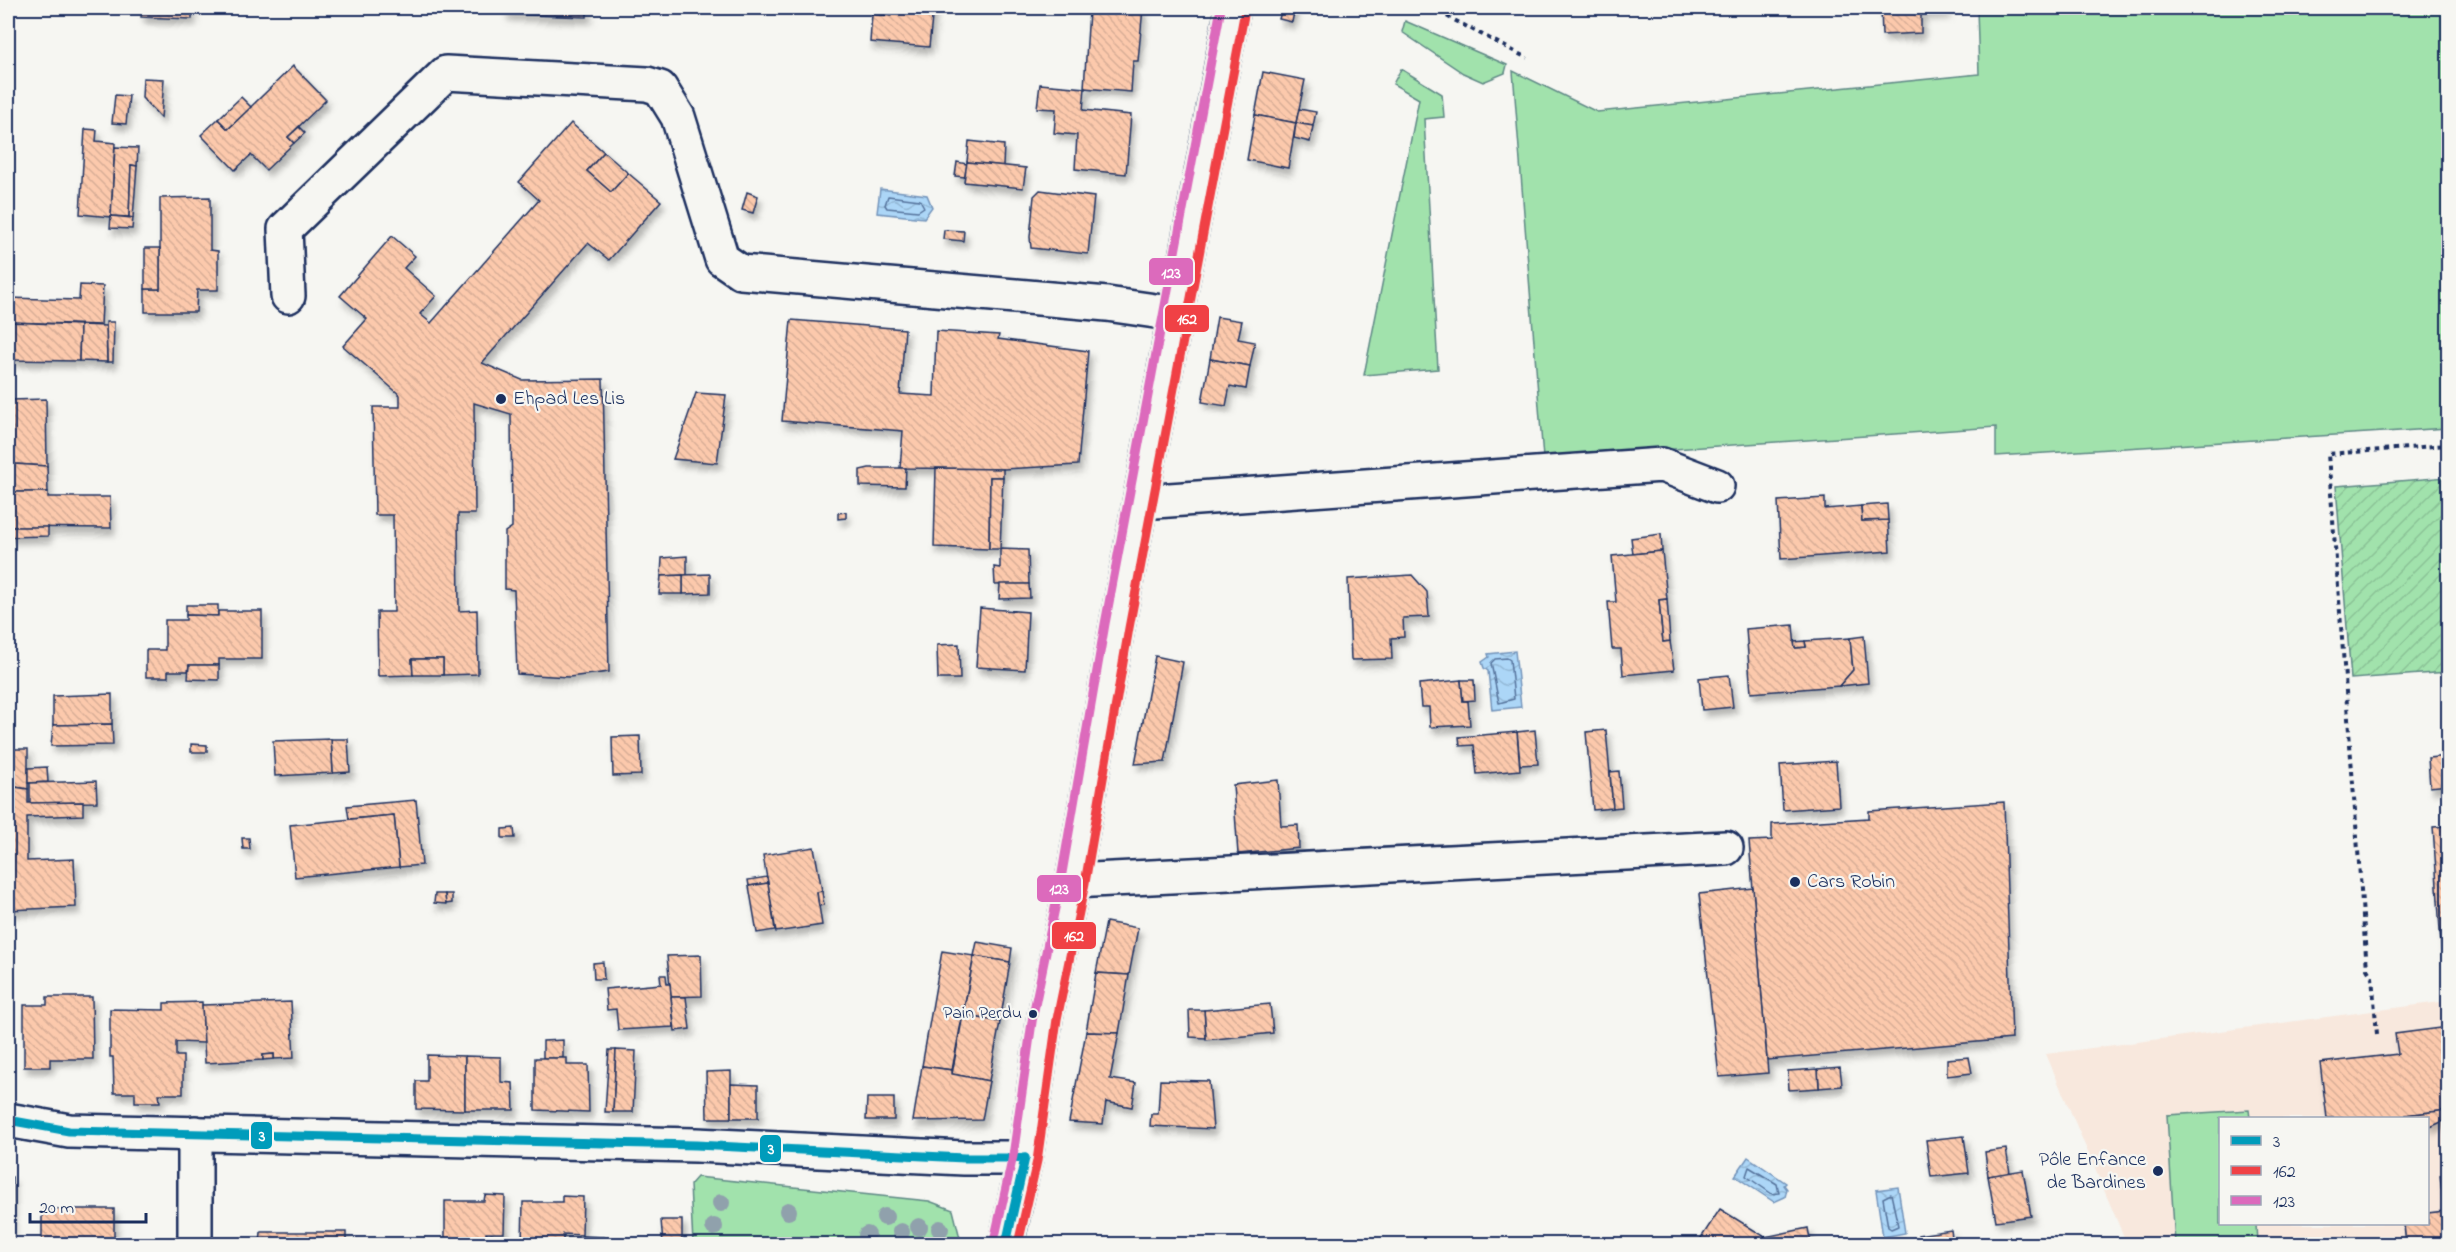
<svg xmlns="http://www.w3.org/2000/svg" width="2456" height="1252" font-family="'Indie Flower',sans-serif">
<style>
.built{fill:#f8e8dd;fill-rule:evenodd}
.grass{fill:#a1e2ac;stroke:#5e8885;stroke-width:1.5}
.garden{fill:url(#garden-furrows);stroke:#5e8885;stroke-width:1.5}
.water{fill:url(#water-waves);stroke:#7293ba;stroke-width:1.5}
.lines{fill:none;stroke-linecap:round;stroke-linejoin:round}
.shore{stroke:#55729b;stroke-width:1.5}
.building{fill:url(#building-back-hatch);stroke:#1b2f5e;stroke-width:1.5;filter:url(#shadow)}
.minor-casing{stroke:#1b2f5e;stroke-width:38}
.major-casing{stroke:#1b2f5e;stroke-width:38}
.path{stroke:#1b2f5e;stroke-width:4;stroke-dasharray:4.5 4.5;stroke-linecap:butt}
.minor{stroke:#f6f6f2;stroke-width:33}
.major{stroke:#f6f6f2;stroke-width:33}
.bus-1-casing{stroke:#f6f6f2;stroke-width:14}
.bus-2-casing{stroke:#f6f6f2;stroke-width:14}
.bus-3-casing{stroke:#f6f6f2;stroke-width:14}
.bus-1{stroke:#009cbb;stroke-width:9}
.bus-2{stroke:#f04145;stroke-width:9}
.bus-3{stroke:#dc6abc;stroke-width:9}
.tree{fill:#90a1ac}
.poi-dot{fill:#1b2f5e;stroke:#f6f6f2;stroke-width:2}
.labels{text-anchor:middle;dominant-baseline:central;stroke-width:4.5;stroke-linejoin:round;paint-order:stroke}
.bus-label{font-size:18px;fill:#1b2f5e;stroke:#f6f6f2;text-anchor:end}
.poi-label{font-size:20px;fill:#1b2f5e;stroke:#f6f6f2;text-anchor:start}
.line-badge{stroke:#f6f6f2;stroke-width:2}
.badge-label{font-size:16px;text-anchor:middle;font-weight:bold;fill:#fff}
</style>
<defs>
<pattern id="garden-furrows" width="10" height="10" patternUnits="userSpaceOnUse" patternTransform="scale(1.5)"><rect width="10" height="10" fill="#a1e2ac"/><path d="M-1 1l2-2M0 10L10 0M9 11l2-2" fill="none" stroke="#8ac296"/></pattern>
<pattern id="water-waves" width="16" height="10" patternUnits="userSpaceOnUse" patternTransform="scale(1.5)"><rect width="16" height="10" fill="#acd6f7"/><path d="M0 5q4-4 8 0t8 0" fill="none" stroke="#93b8d6"/></pattern>
<pattern id="building-back-hatch" width="6" height="6" patternUnits="userSpaceOnUse" patternTransform="scale(1.5)"><rect width="6" height="6" fill="#fcc9ac"/><path d="M-1 5l2 2M0 0l6 6M5-1l2 2" fill="none" stroke="#d7ad96"/></pattern>
<filter id="shadow"><feDropShadow dx="3.5" dy="6" stdDeviation="3" flood-color="#0004"/></filter>
</defs>
<rect width="100%" height="100%" fill="#f6f6f2"/>
<filter id="ink" filterUnits="userSpaceOnUse"><feTurbulence type="fractalNoise" baseFrequency=".0167" numOctaves="2"/><feDisplacementMap in="SourceGraphic" scale="12" xChannelSelector="R" yChannelSelector="G"/><feConvolveMatrix kernelMatrix="1 2 1 2 8 2 1 2 1" color-interpolation-filters="sRGB"/></filter>
<g filter="url(#ink)">
<path class="built" d="M2448 1001V1244H2127L2046 1054ZM2220 1118H2428V1224H2220Z"/>
<g class="grass">
<path d="M1977 8H2448V428L1996 456V427L1543 458 1513 71 1597 112 1979 74Z"/>
<path d="M1405 21 1507 65 1505 73 1483 82 1463 73 1402 32Z"/>
<path d="M1401 69 1442 94 1444 117 1424 119 1438 369 1364 375 1419 99 1393 84Z"/>
<path d="M2249 1110 2250 1118H2220V1224H2256L2257 1244H2175L2167 1115Z"/>
<path d="M697 1177 929 1201 953 1210 961 1242 693 1244 690 1185Z"/>
</g>
<path class="garden" d="M2448 477V672L2351 679 2336 486Z"/>
<g class="water">
<path d="M880 189 927 195 932 207 924 218 877 213Z"/>
<path d="M1515 651 1521 707 1492 710 1488 671 1484 668 1482 662 1489 657 1488 654Z"/>
<path d="M1748 1157 1786 1183 1784 1185 1787 1189 1785 1197 1774 1202 1735 1176Z"/>
<path d="M1898 1187 1905 1233 1883 1237 1876 1190Z"/>
</g>
<g class="lines">
<g class="shore">
<path d="M888 196 920 200 924 207 918 211 887 208 885 205Z"/>
<path d="M1507 658 1510 660 1514 699 1499 703 1491 663 1495 659Z"/>
<path d="M1749 1167 1777 1184 1779 1193 1772 1194 1746 1176Z"/>
<path d="M1891 1194 1898 1226 1891 1229 1888 1227 1883 1198Z"/>
</g>
</g>
<g class="building">
<path d="M142 8H192V19L141 17Z"/>
<path d="M505 8H587V17L505 14Z"/>
<path d="M873 8H892L891 16 872 14Z"/>
<path d="M892 8H933L929 47 870 42 872 14 891 16Z"/>
<path d="M1100 8H1113V13H1099Z"/>
<path d="M1113 8H1143L1138 61H1133L1131 92 1084 88 1089 11 1113 13Z"/>
<path d="M1282 8H1295L1292 22 1279 19Z"/>
<path d="M1881 8H1946V12L1921 13V33L1882 35Z"/>
<path d="M293 66 326 100 288 137 294 143 266 170 251 155 235 170 201 135 218 119 228 129Z"/>
<path d="M1263 72 1305 80 1296 123 1255 115Z"/>
<path d="M143 78 164 79 161 118 142 98Z"/>
<path d="M1040 84 1085 88 1083 110 1131 115 1126 174 1075 169 1077 135 1054 133 1056 109 1037 108Z"/>
<path d="M115 95 129 96 126 124 112 123Z"/>
<path d="M241 97 251 107 228 129 218 119Z"/>
<path d="M1299 109 1316 112 1313 126 1296 123Z"/>
<path d="M1255 115 1296 123 1288 168 1247 160Z"/>
<path d="M571 123 604 152 587 171 611 192 628 173 661 201 609 260 588 243 482 363 522 380 603 379 609 672 569 677 517 674 514 590 505 589V532L512 527 511 414 474 403 475 514H458L459 611 477 610 478 674 443 675V659H412L413 675 378 676 377 612H394L393 515H375L373 407H400V395L343 346 367 319 340 296 392 236 415 256 404 268 436 296 420 314 431 323 539 200 519 182Z"/>
<path d="M1296 123 1313 126 1310 142 1294 138Z"/>
<path d="M299 127 305 133 294 143 288 137Z"/>
<path d="M85 129 97 130 96 141 115 143 111 217 80 214Z"/>
<path d="M969 141 1004 145 1003 166 967 162Z"/>
<path d="M115 147 138 148 137 166 131 165 129 217 111 216Z"/>
<path d="M604 152 628 173 611 192 587 171Z"/>
<path d="M957 162 967 164 965 177 955 176Z"/>
<path d="M967 162 1026 168 1023 188 964 182Z"/>
<path d="M131 165 137 166 133 218 129 217Z"/>
<path d="M1040 190 1094 197 1088 254 1031 248 1030 237 1034 196Z"/>
<path d="M747 192 758 196 753 213 742 210Z"/>
<path d="M210 197V250L218 251V290H197L196 312H145V289H160V198Z"/>
<path d="M111 216 133 218 132 229 110 228Z"/>
<path d="M944 230 964 231 963 241 943 239Z"/>
<rect x="145" y="248" width="15" height="41"/>
<path d="M80 285 103 286 101 325 9 322V298L79 300Z"/>
<path d="M1217 317 1242 321 1238 339 1255 342 1250 366 1210 359Z"/>
<path d="M791 320 905 329 900 394 934 396 936 331 999 335 998 339 1088 351 1078 465 1003 469 900 468 903 431 782 421Z"/>
<path d="M9 322 80 325 79 361 8 360Z"/>
<path d="M106 322H114L113 362H107Z"/>
<path d="M80 325 106 326 107 362 79 361Z"/>
<path d="M1210 359 1250 366 1246 389 1230 386 1226 406 1202 402Z"/>
<path d="M696 393 726 395 717 463 673 459Z"/>
<path d="M46 399 47 466 14 464 11 400Z"/>
<path d="M10 461H14V464L47 466 48 492H8Z"/>
<path d="M869 468H906L905 487 860 486V470Z"/>
<path d="M936 468 1003 469V477H990L989 549 934 547Z"/>
<path d="M990 477H1003L1000 549H989Z"/>
<path d="M8 492H48V497H110L111 528 8 527Z"/>
<path d="M1825 498V509L1861 506 1862 521 1888 520 1890 551 1781 559 1778 501Z"/>
<path d="M1887 504 1888 520 1862 521 1861 506Z"/>
<path d="M846 512V518L838 519V513Z"/>
<path d="M8 527H48V536L8 537Z"/>
<path d="M1661 534 1662 551 1633 554 1631 538Z"/>
<path d="M1000 549 1028 550 1029 584 995 585 994 567 1000 568Z"/>
<path d="M1662 551 1667 599 1659 600 1663 642 1670 641 1674 670 1623 675 1621 649H1612L1608 602H1616L1612 556Z"/>
<path d="M687 556V575L661 576 662 558Z"/>
<path d="M710 574V593L683 594V575Z"/>
<path d="M683 575V594H659L661 576Z"/>
<path d="M1412 575 1427 592 1429 617 1403 618 1404 637 1391 638 1392 659 1351 660 1348 579Z"/>
<path d="M1000 584H1029L1030 598 999 599Z"/>
<path d="M1667 599 1670 641 1663 642 1659 600Z"/>
<path d="M186 605H218V616L186 615Z"/>
<path d="M980 608 1028 612 1025 670 976 667Z"/>
<path d="M218 611H262V659H219V665H189L188 671H168V677H146V650H165V620H186V615L218 616Z"/>
<path d="M1793 625 1795 648 1806 647 1805 641 1850 638 1853 670 1839 686 1751 693 1746 629Z"/>
<path d="M1864 636 1868 683 1839 686 1853 670 1850 638Z"/>
<path d="M1805 641 1806 647 1795 648 1794 642Z"/>
<path d="M959 644 960 679H938L937 645Z"/>
<path d="M1155 656 1183 662 1165 762 1135 764Z"/>
<path d="M412 659H443V675H413Z"/>
<path d="M189 665H219V680L188 679Z"/>
<path d="M1729 675 1733 707 1702 710 1699 678Z"/>
<path d="M1461 680 1463 701H1468L1470 725 1430 727 1429 707H1421L1419 684Z"/>
<path d="M1461 680H1474L1475 700 1463 701Z"/>
<path d="M112 694V724L53 725V696Z"/>
<path d="M112 724 113 745 51 746 53 725Z"/>
<path d="M1535 730 1538 764 1520 765 1517 732Z"/>
<path d="M1606 730 1613 808 1593 810 1586 732Z"/>
<path d="M1517 732 1520 770 1477 774 1474 745 1460 746 1459 737Z"/>
<path d="M640 736 641 775 613 776 612 737Z"/>
<path d="M331 739H348L350 772 333 773Z"/>
<path d="M331 739 333 773 275 776 273 741Z"/>
<path d="M191 744 207 745V752H191Z"/>
<path d="M8 749H28V789L8 786Z"/>
<path d="M2447 756 2448 785 2430 787 2428 758Z"/>
<path d="M1836 761 1839 806 1783 810 1780 765Z"/>
<path d="M47 767 48 782 28 783V768Z"/>
<path d="M1619 771 1622 807 1613 808 1610 772Z"/>
<path d="M1278 780 1281 826 1298 825 1299 848 1238 854 1233 785Z"/>
<path d="M96 781 97 802 30 803V783Z"/>
<path d="M8 786 28 789V803L83 802V815L27 817V861L74 859 76 907 8 910Z"/>
<path d="M416 800 422 865 399 867 394 815 349 819 347 806Z"/>
<path d="M2004 802 2012 1039 1767 1060 1749 841 1772 840V824L1869 818V811Z"/>
<path d="M394 815 399 867 295 877 290 825Z"/>
<path d="M2448 826V958L2442 959 2433 827Z"/>
<path d="M514 828 515 838H502V829Z"/>
<path d="M242 838H249L250 849H243Z"/>
<path d="M814 847 822 891 817 892 822 925 776 932 763 855Z"/>
<path d="M767 877 768 883 749 886 748 880Z"/>
<path d="M768 883 775 930 757 933 749 886Z"/>
<path d="M1753 888 1768 1073 1719 1077 1699 894Z"/>
<path d="M822 891 824 905 819 906 817 892Z"/>
<path d="M435 894H445L446 904 434 903Z"/>
<path d="M445 894H452V903L446 904Z"/>
<path d="M1106 922 1138 928 1129 975 1096 973Z"/>
<path d="M977 942 1012 948 1010 962 974 956Z"/>
<path d="M942 951 974 956 952 1070 922 1066Z"/>
<path d="M701 955 702 996 671 997 667 956Z"/>
<path d="M974 956 1010 962 1000 1022 963 1015Z"/>
<path d="M603 962 604 979H594L593 963Z"/>
<path d="M1096 973 1129 975 1119 1033 1086 1032Z"/>
<path d="M660 975H666L667 984H670L674 1027 618 1030 616 1009 607 1010 605 989 661 984Z"/>
<path d="M47 997H92L93 1059H50V1067H24V1005H47Z"/>
<path d="M671 997H686L690 1029 675 1031Z"/>
<path d="M202 1002 204 1043 176 1042V1056H183V1094H159L160 1102H135V1093H114L113 1057H110V1009L164 1010V1003Z"/>
<path d="M291 1002 294 1058 274 1059V1054L263 1055V1060L205 1063 202 1005Z"/>
<path d="M1270 1004 1273 1033 1206 1040 1204 1010Z"/>
<path d="M1189 1010H1204L1206 1038 1190 1037Z"/>
<path d="M963 1015 1000 1022 989 1081 952 1074Z"/>
<path d="M2448 1027V1110L2406 1115V1118H2327L2320 1063 2398 1054 2395 1034Z"/>
<path d="M1086 1032 1119 1033 1110 1079 1136 1083 1132 1107 1106 1102 1103 1124 1069 1122Z"/>
<path d="M563 1040V1058H543V1041Z"/>
<path d="M609 1050H616L613 1112H605Z"/>
<path d="M616 1050 636 1051 633 1112H613Z"/>
<path d="M274 1054V1059L263 1060V1055Z"/>
<path d="M427 1055 465 1056V1110L416 1109V1081H427Z"/>
<path d="M465 1056 501 1057V1082L513 1083 514 1110H465Z"/>
<path d="M1969 1057 1972 1073 1947 1076V1059Z"/>
<path d="M535 1058H567V1065H588L589 1112 535 1110Z"/>
<path d="M922 1066 952 1070V1074L989 1081 982 1120 913 1121Z"/>
<path d="M1840 1067 1842 1086 1819 1088 1818 1069Z"/>
<path d="M1818 1069 1819 1088 1789 1090 1788 1071Z"/>
<path d="M731 1071V1118H707L706 1072Z"/>
<path d="M1160 1080 1209 1081 1213 1129 1150 1126 1151 1114H1158Z"/>
<path d="M731 1084 758 1085V1118H731Z"/>
<path d="M867 1098H894V1120H866Z"/>
<path d="M2448 1110V1119L2428 1128V1118H2406V1115Z"/>
<path d="M1964 1136 1969 1173 1931 1177 1926 1140Z"/>
<path d="M2006 1149 2010 1173 1988 1176 1985 1152Z"/>
<path d="M2023 1170 2031 1216 1996 1221 1988 1176Z"/>
<path d="M2448 1174V1244H2406L2404 1224H2428V1213L2444 1211 2440 1175Z"/>
<path d="M8 1177H12L11 1244H8Z"/>
<path d="M485 1195 505 1196 504 1233H486V1244H445V1201H484Z"/>
<path d="M562 1196 583 1197 582 1235 563 1234V1244H522L523 1202H562Z"/>
<rect x="42" y="1209" width="72" height="35"/>
<path d="M1720 1209 1765 1237 1808 1228 1811 1244H1697Z"/>
<path d="M661 1220H682V1244H663Z"/>
<path d="M1951 1230 1953 1244H1919L1918 1235Z"/>
<path d="M261 1232H346V1244H260Z"/>
<path d="M582 1236 604 1237V1244H582Z"/>
</g>
<g class="lines">
<g class="minor-casing">
<g id="minor">
<path d="M288 296 285 229 446 73 647 84 660 88 678 117 722 259 741 272 1107 304 1176 314"/>
<path d="M1141 502 1662 465 1717 486"/>
<path d="M1073 881 1726 848"/>
<path d="M8 1120 69 1131 696 1145 964 1158H1025"/>
<path d="M195 1244V1133"/>
</g>
</g>
<g class="major-casing">
<path id="major" d="M1006 1244 1025 1158 1045 1017 1073 881 1117 626 1233 8"/>
</g>
<g class="path">
<path d="M1431 8 1527 58"/>
<path d="M2377 1034 2372 977 2367 969 2328 454 2448 445"/>
</g>
<use href="#minor" class="minor"/>
<use href="#major" class="major"/>
<g class="bus-1-casing">
<g id="bus-1">
<path d="M8 1120 69 1131 696 1145 964 1158H1025"/>
<path d="M1006 1244 1025 1158"/>
</g>
</g>
<g class="bus-2-casing">
<path id="bus-2" d="M1018 1244 1037 1161 1057 1019 1085 883 1129 628 1245 10"/>
</g>
<g class="bus-3-casing">
<path id="bus-3" d="M994 1241 1013 1156 1033 1015 1061 879 1105 624 1221 8"/>
</g>
<use href="#bus-1" class="bus-1"/>
<use href="#bus-2" class="bus-2"/>
<use href="#bus-3" class="bus-3"/>
</g>
<g class="tree">
<circle cx="721" cy="1203" r="9"/>
<circle cx="788" cy="1211" r="9"/>
<circle cx="885" cy="1217" r="9"/>
<circle cx="714" cy="1227" r="9"/>
<circle cx="919" cy="1227" r="9"/>
<circle cx="940" cy="1229" r="9"/>
<circle cx="901" cy="1232" r="9"/>
<circle cx="867" cy="1235" r="9"/>
</g>
</g>
<g class="poi-dot">
<circle cx="501" cy="399" r="6"/>
<circle cx="1795" cy="882" r="6"/>
<circle cx="1033" cy="1014" r="5"/>
<circle cx="2158" cy="1171" r="6"/>
</g>
<g class="labels">
<g class="bus-label">
<text x="1022" y="1014">Pain Perdu</text>
</g>
<g class="poi-label">
<text x="513" y="399">Ehpad Les Lis</text>
<text x="1807" y="882">Cars Robin</text>
<text x="2146" y="1160" text-anchor="end">Pôle Enfance<tspan x="2146" dy="23">de Bardines</tspan></text>
</g>
</g>
<g class="line-badge">
<rect x="1148" y="257" width="46" height="29" rx="6" fill="#dc6abc"/>
<rect x="1164" y="304" width="46" height="29" rx="6" fill="#f04145"/>
<rect x="1036" y="874" width="46" height="29" rx="6" fill="#dc6abc"/>
<rect x="1051" y="921" width="46" height="29" rx="6" fill="#f04145"/>
<rect x="250" y="1121" width="23" height="29" rx="6" fill="#009cbb"/>
<rect x="759" y="1134" width="23" height="29" rx="6" fill="#009cbb"/>
</g>
<g class="badge-label">
<text x="1171" y="278">123</text>
<text x="1187" y="324">162</text>
<text x="1059" y="894">123</text>
<text x="1074" y="941">162</text>
<text x="262" y="1141">3</text>
<text x="771" y="1154">3</text>
</g>
<rect width="2456" height="1252" fill="none" stroke="#f6f6f2" stroke-width="30"/>
<rect x="15" y="15" width="2426" height="1222" fill="none" stroke="#1b2f5e" stroke-width="2" filter="url(#ink)"/>
<rect x="2219" y="1117" width="210" height="108" fill="#f6f6f2" stroke="#9ea6b7" stroke-width="1.5"/>
<rect x="2231" y="1136" width="30" height="9" fill="#009cbb" stroke="#9ea6b7" stroke-width="1.5"/>
<text x="2273" y="1147" font-size="18" fill="#1b2f5e">3</text>
<rect x="2231" y="1166" width="30" height="9" fill="#f04145" stroke="#9ea6b7" stroke-width="1.5"/>
<text x="2273" y="1177" font-size="18" fill="#1b2f5e">162</text>
<rect x="2231" y="1196" width="30" height="9" fill="#dc6abc" stroke="#9ea6b7" stroke-width="1.5"/>
<text x="2273" y="1207" font-size="18" fill="#1b2f5e">123</text>
<path d="M30 1213v9h116v-9" fill="none" stroke="#1b2f5e" stroke-width="3"/>
<text x="39" y="1213" font-size="18" fill="#1b2f5e" stroke="#f6f6f2" stroke-width="4.5" paint-order="stroke">20 m</text>
</svg>
